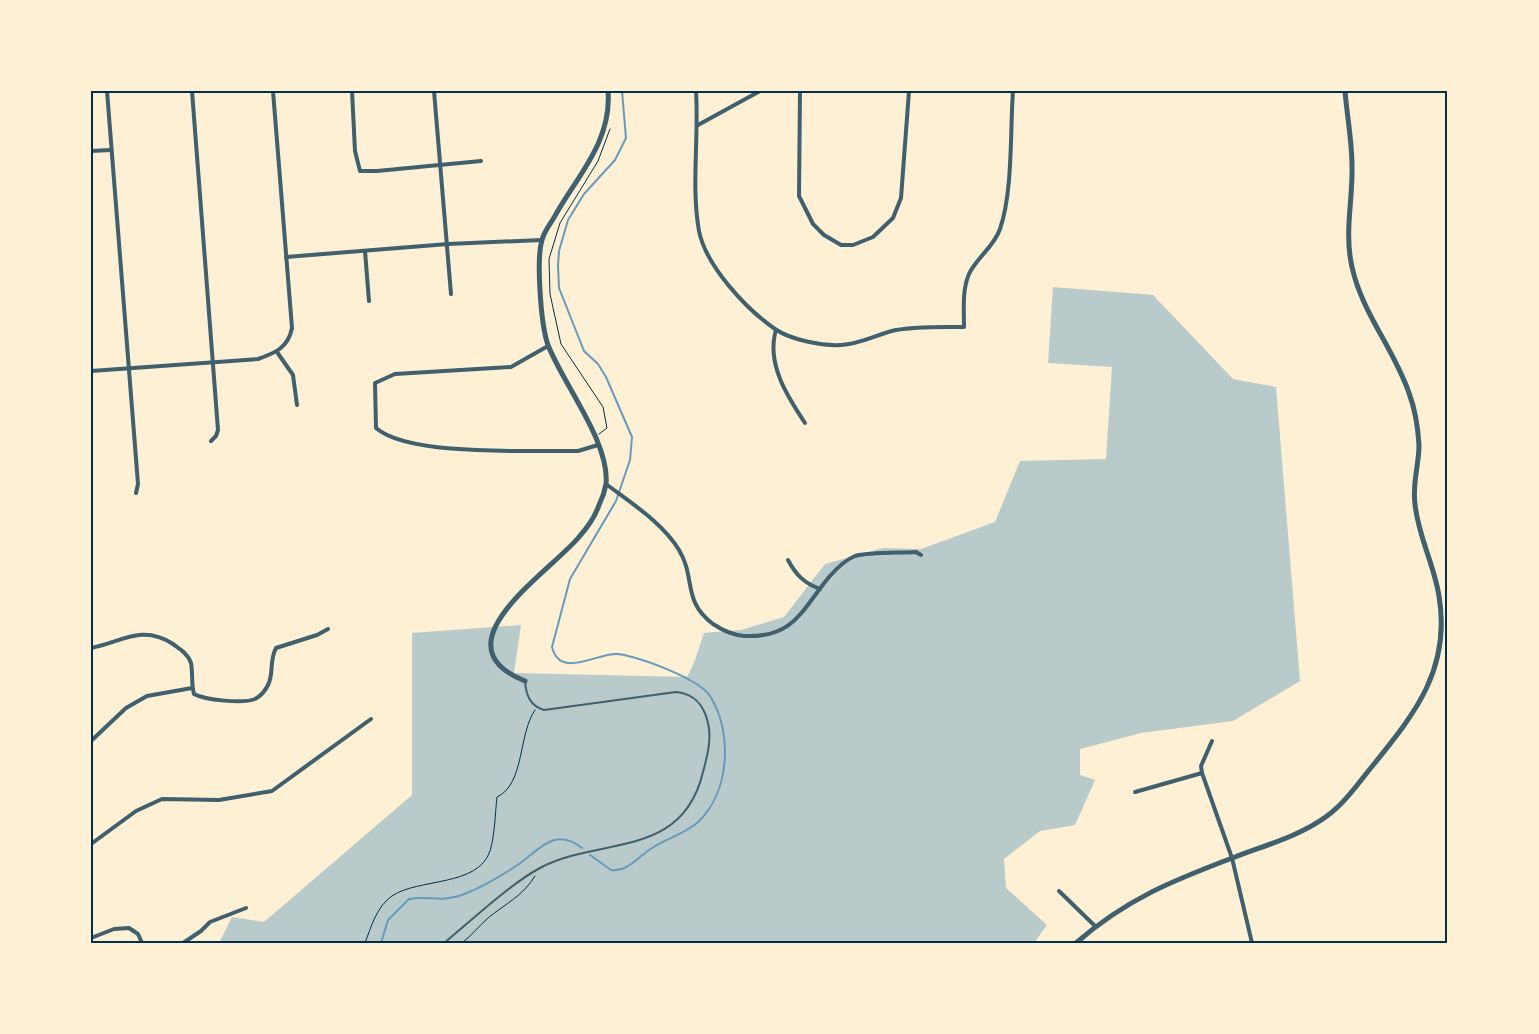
<svg xmlns="http://www.w3.org/2000/svg" width="1539" height="1034" font-family="'Exo 2',sans-serif">
<style>
.green{fill:#b9caca}
.lines{fill:none;stroke-linecap:round;stroke-linejoin:round}
.stream{stroke:#669bbc;stroke-width:2}
.path{stroke:#003049;stroke-width:1}
.service{stroke:#3f606c;stroke-width:2}
.minor{stroke:#3f606c;stroke-width:4}
.tertiary{stroke:#3f606c;stroke-width:5}
.neatline{fill:none;stroke:#003049;stroke-width:2}
</style>
<rect width="100%" height="100%" fill="#fdf0d5"/>
<path class="green" d="M1053 287 1153 295 1233 379 1276 387 1300 681 1233 721 1141 733 1080 749V775L1095 780 1075 825 1040 831 1004 859 1006 888 1047 925 1034 943H219L232 917 264 922 412 795V633L521 625 514 673 687 677 694 663 704 633 741 630 784 617 825 564 883 548 921 549 995 522 1020 461 1106 459 1112 367 1048 363Z"/>
<g class="lines">
<g class="stream">
<path d="M590 855 611 870C628 872 639 856 652 848 667 838 685 834 698 822 730 792 733 732 710 696 698 678 639 657 618 654 598 652 560 680 552 647L570 579 616 501 630 460 632 437 606 377 598 364 584 351 559 288 558 266 559 251 568 220 584 194 615 160 626 138 622 91"/>
<path d="M381 943 388 920 409 899C428 895 440 903 462 895 478 889 501 876 516 866 539 851 553 826 582 848"/>
</g>
<g class="path">
<path d="M599 434 607 428 603 407 561 344 550 294 549 259 560 223 598 161 610 129"/>
<path d="M365 943C371 927 377 906 392 896 418 878 478 887 490 851 495 834 495 814 497 797 525 784 518 734 535 710"/>
<path d="M462 943C472 935 479 926 488 918 505 904 523 896 535 876"/>
</g>
<path class="service" d="M444 943C472 920 510 884 540 868 600 836 682 860 703 772 707 757 712 739 708 723 704 705 695 694 676 692L544 710C530 706 526 695 525 681"/>
<g class="minor">
<path d="M107 91 138 484 136 493"/>
<path d="M192 91 218 430 216 436 211 441"/>
<path d="M352 91 355 151 360 171H377L481 161"/>
<path d="M434 91 451 294"/>
<path d="M696 91C699 138 691 186 699 231 706 266 746 309 775 329 791 340 822 346 841 345 861 344 877 334 896 330 918 326 941 327 964 327 964 310 962 290 969 274 977 257 994 247 1000 229 1013 191 1010 132 1013 91"/>
<path d="M800 91 799 196 813 224 824 235 841 245H853L873 237 893 218 901 198 909 91"/>
<path d="M698 125 760 91"/>
<path d="M91 151 111 150"/>
<path d="M365 251 369 301"/>
<path d="M286 257 448 244 542 240"/>
<path d="M776 330C766 363 787 396 805 423"/>
<path d="M548 346 511 367 395 374 375 383 376 428C409 457 532 450 578 451L598 445"/>
<path d="M277 352 293 375 297 405"/>
<path d="M91 371 258 359C275 353 288 348 292 328L273 91"/>
<path d="M606 484C631 503 663 523 679 550 696 578 682 601 713 624 722 630 733 635 744 636 794 638 801 611 829 577 836 569 845 560 855 556 868 552 901 553 916 552L921 555"/>
<path d="M788 560C796 575 804 583 820 589"/>
<path d="M91 648C122 642 142 624 173 644 180 649 188 654 191 663 193 673 191 684 194 694 205 700 243 704 255 699 261 696 265 691 268 685 274 674 269 661 276 648L317 635 328 629"/>
<path d="M91 741 126 708 147 696 192 688"/>
<path d="M1212 741 1201 766 1202 773 1232 858 1252 943"/>
<path d="M1135 792 1202 773"/>
<path d="M91 844 136 811 162 799 219 800 272 791 371 719"/>
<path d="M1059 891 1095 926"/>
<path d="M91 938 114 929 129 928 138 934 142 943"/>
<path d="M183 943 201 931 210 922 246 908"/>
</g>
<g class="tertiary">
<path d="M525 681C434 645 550 572 579 537 587 528 595 517 599 505 602 499 605 490 606 484 610 442 563 384 548 345 541 326 536 260 542 240 544 231 552 222 556 214 579 174 612 140 608 91"/>
<path d="M1076 943C1126 899 1174 880 1235 857 1266 845 1300 836 1327 816 1346 802 1359 782 1374 764 1416 712 1451 668 1439 596 1434 564 1418 536 1415 504 1412 484 1419 465 1419 445 1418 428 1415 409 1409 393 1394 349 1362 313 1352 267 1344 232 1353 200 1352 166 1352 141 1347 116 1345 91"/>
</g>
</g>
<rect width="1539" height="1034" fill="none" stroke="#fdf0d5" stroke-width="185"/>
<rect x="92" y="92" width="1354" height="850" class="neatline"/>
</svg>
